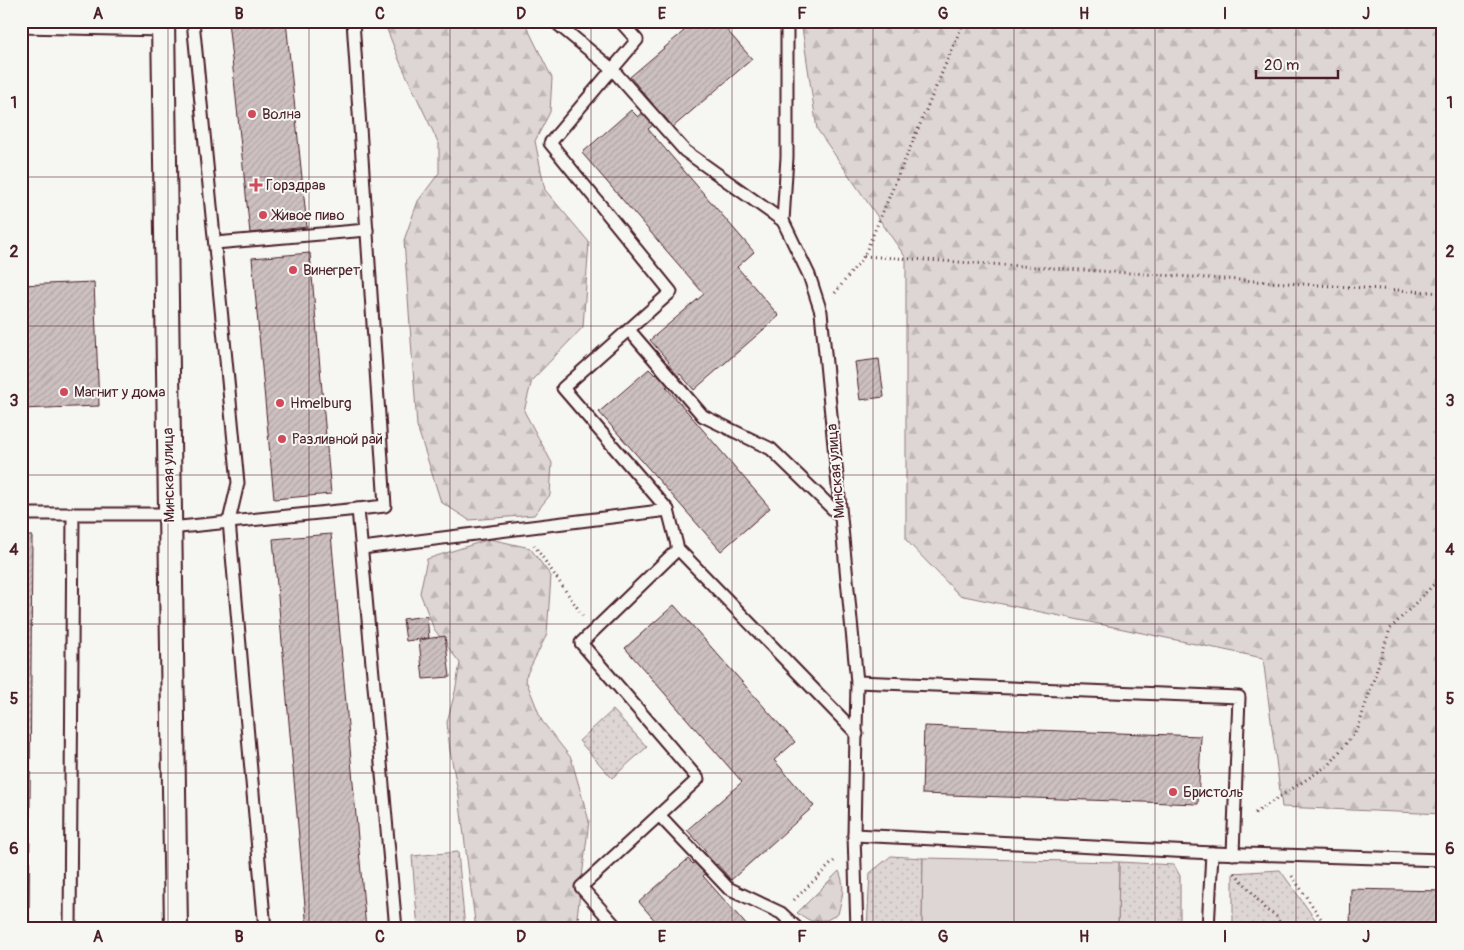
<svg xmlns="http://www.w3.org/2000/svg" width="1464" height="950" font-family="Pangolin,sans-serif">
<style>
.grass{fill:url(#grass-dots);stroke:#947a80}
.forest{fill:url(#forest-firs);stroke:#947a80}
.garden{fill:#ddd6d5;stroke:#947a80}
.building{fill:url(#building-hatch);stroke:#4a1f2b}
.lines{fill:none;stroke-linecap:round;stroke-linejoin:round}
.lane-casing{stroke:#4a1f2b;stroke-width:15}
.street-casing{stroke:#4a1f2b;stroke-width:26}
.path{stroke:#4a1f2b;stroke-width:3;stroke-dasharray:1 4;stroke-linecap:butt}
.lane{stroke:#f6f6f2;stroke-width:11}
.street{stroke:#f6f6f2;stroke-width:22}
.grid{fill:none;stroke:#4a1f2b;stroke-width:1;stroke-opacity:0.55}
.poi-dot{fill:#d1495b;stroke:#f6f6f2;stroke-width:2}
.labels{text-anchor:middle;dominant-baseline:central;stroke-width:4;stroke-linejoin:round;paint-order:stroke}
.poi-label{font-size:15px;fill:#4a1f2b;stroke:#f6f6f2;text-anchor:start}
.street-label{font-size:15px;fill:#4a1f2b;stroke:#f6f6f2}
.neatline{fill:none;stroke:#4a1f2b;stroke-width:2}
.grid-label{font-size:16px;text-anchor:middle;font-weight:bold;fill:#4a1f2b}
</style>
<defs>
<pattern id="grass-dots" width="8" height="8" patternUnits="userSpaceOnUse" patternTransform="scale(1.25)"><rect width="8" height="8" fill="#ddd6d5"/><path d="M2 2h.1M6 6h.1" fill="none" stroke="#bfb7b7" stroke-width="1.8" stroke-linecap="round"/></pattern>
<pattern id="forest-firs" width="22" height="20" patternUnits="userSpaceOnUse" patternTransform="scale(1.25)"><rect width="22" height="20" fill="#ddd6d5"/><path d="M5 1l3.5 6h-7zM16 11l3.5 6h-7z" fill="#bfb7b7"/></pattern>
<pattern id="building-hatch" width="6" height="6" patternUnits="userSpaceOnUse" patternTransform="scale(1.25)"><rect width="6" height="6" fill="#ccc1c0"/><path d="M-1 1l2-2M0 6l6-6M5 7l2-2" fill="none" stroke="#b1a5a5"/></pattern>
</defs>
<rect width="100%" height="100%" fill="#f6f6f2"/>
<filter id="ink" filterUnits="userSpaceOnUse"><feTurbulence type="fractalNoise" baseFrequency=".02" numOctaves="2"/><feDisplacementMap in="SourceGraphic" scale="10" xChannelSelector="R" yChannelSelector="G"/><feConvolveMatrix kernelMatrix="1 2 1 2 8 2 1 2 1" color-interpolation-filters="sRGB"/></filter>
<g filter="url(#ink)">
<g class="grass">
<path d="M613 710 647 747 612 778 579 741Z"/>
<path d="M458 852 465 929H418L412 856Z"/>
<path d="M891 856 923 858 922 929H867L870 873Z"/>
<path d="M1119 862 1174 865 1180 876V929H1118Z"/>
<path d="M1280 870 1322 929H1233V873Z"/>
</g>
<g class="forest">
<path d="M388 21H524L552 78 550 112 535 141 545 190 589 242 583 327 532 380 524 411 552 463 550 495 534 515 469 520 441 502 417 426 404 240 418 201 439 173V144L400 62 386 27Z"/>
<path d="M801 21H1443V814L1282 807 1263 658 959 595 906 540V258L817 129Z"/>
<path d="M490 539 530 548 551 576 547 634 525 678 542 721 571 758 589 821 577 917 581 929H476L459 797 450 751 447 722 455 692 460 663 434 629 420 593 427 559Z"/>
<path d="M839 871C846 887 842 898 838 914L827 920 811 921 797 913Z"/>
</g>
<path class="garden" d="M923 858 1119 862 1118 929H922Z"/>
<g class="building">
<path d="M228 21H286L307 227 250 233Z"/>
<path d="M676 21H719L752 59 673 127 664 116 648 129 754 252 737 267 779 316 694 390 680 374 666 387 770 508 721 551 599 412 649 369 655 375 669 362 650 340 704 294 582 153 631 110 638 117 653 104 630 77 684 31Z"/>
<path d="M310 253 331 494 274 499 252 258Z"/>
<path d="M94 282 99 406 21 409V285Z"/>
<path d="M879 359 884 397 860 400 855 362Z"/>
<path d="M331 534 366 929H307L273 539Z"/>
<path d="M21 536H32L29 929H21Z"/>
<path d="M674 605 795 742 774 760 814 806 731 880 717 864 703 876 750 929H662L639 902 688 859 693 864 706 851 687 830 742 782 625 648Z"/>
<path d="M427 616 429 638 406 641 403 619Z"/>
<path d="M445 636 450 677 423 679 419 640Z"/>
<path d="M924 726 1201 736 1198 804 922 794Z"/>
<path d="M1351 889 1443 891V929H1350Z"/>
</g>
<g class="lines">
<g class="lane-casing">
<g id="lane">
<path d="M193 21 238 483 229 521 265 929"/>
<path d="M353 21 385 506 358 509 396 929"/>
<path d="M554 21 612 69 685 151 783 221"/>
<path d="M620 21 637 40 550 143 671 292 563 388 668 510 678 549 857 734"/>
<path d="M787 21V157L783 221 809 275 821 312 857 682 854 835 857 929"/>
<path d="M21 27 163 30"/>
<path d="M215 243 367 230"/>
<path d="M629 330 703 416 771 449 840 516"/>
<path d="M21 514H170"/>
<path d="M170 528 358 509"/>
<path d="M362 548 668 510"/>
<path d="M857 682 1239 697 1233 854"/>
<path d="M659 815 728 888 781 913 798 929"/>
<path d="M854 835 1212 853 1208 929"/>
<path d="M1212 853 1443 860"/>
<path d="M70 929 73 514"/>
<path d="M618 929 581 887 698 779 581 643 678 549"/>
</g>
</g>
<g class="street-casing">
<path id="street" d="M163 21 176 929"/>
</g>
<g class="path">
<path d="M864 256 1443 293"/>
<path d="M835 293 864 256 964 21"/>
<path d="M534 545 583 616"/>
<path d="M1255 813 1330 764 1358 728 1390 629 1443 575"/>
<path d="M1235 873 1250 890 1265 909 1277 917 1283 929"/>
<path d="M1292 876 1328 929"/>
<path d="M794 900 834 861"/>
<path d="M570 929 578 920 579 915"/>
</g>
<use href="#lane" class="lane"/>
<use href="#street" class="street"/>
</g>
</g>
<path class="grid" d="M168 21V929M309 21V929M450 21V929M591 21V929M732 21V929M873 21V929M1014 21V929M1155 21V929M1296 21V929M21 177H1443M21 326H1443M21 475H1443M21 624H1443M21 773H1443"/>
<g class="poi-dot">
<circle cx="252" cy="114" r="5"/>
<path d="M253.5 177.5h5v5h5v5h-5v5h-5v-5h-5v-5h5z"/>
<circle cx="263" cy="215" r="5"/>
<circle cx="293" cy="270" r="5"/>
<circle cx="64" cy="392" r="5"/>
<circle cx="280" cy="403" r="5"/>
<circle cx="282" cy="439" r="5"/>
<circle cx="1173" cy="792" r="5"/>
</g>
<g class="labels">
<g class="poi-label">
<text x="262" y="114">Волна</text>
<text x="266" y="185">Горздрав</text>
<text x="273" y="215">Живое пиво</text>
<text x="303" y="270">Винегрет</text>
<text x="74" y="392">Магнит у дома</text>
<text x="290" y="403">Hmelburg</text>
<text x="292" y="439">Разливной рай</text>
<text x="1183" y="792">Бристоль</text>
</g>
<g class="street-label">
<text transform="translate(836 471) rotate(-95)">Минская улица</text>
<text transform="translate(169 475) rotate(-91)">Минская улица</text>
</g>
</g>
<rect width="1464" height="950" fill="none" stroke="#f6f6f2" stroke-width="55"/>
<path d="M1256 70v8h82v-8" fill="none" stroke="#4a1f2b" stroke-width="2.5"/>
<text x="1264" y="70" font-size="15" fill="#4a1f2b" stroke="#f6f6f2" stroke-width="4" paint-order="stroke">20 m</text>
<rect x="28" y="28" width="1408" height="894" class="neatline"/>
<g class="grid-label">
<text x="98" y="19">A</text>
<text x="239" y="19">B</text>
<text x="380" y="19">C</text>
<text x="521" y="19">D</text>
<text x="662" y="19">E</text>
<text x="802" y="19">F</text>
<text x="943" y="19">G</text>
<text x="1084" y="19">H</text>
<text x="1225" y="19">I</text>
<text x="1366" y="19">J</text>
<text x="14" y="108">1</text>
<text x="1450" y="108">1</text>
<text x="14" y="257">2</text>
<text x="1450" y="257">2</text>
<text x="14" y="406">3</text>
<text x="1450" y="406">3</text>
<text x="14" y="555">4</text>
<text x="1450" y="555">4</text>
<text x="14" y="704">5</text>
<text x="1450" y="704">5</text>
<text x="14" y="854">6</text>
<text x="1450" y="854">6</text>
<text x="98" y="942">A</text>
<text x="239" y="942">B</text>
<text x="380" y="942">C</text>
<text x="521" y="942">D</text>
<text x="662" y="942">E</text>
<text x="802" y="942">F</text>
<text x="943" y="942">G</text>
<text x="1084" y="942">H</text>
<text x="1225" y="942">I</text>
<text x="1366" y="942">J</text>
</g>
</svg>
